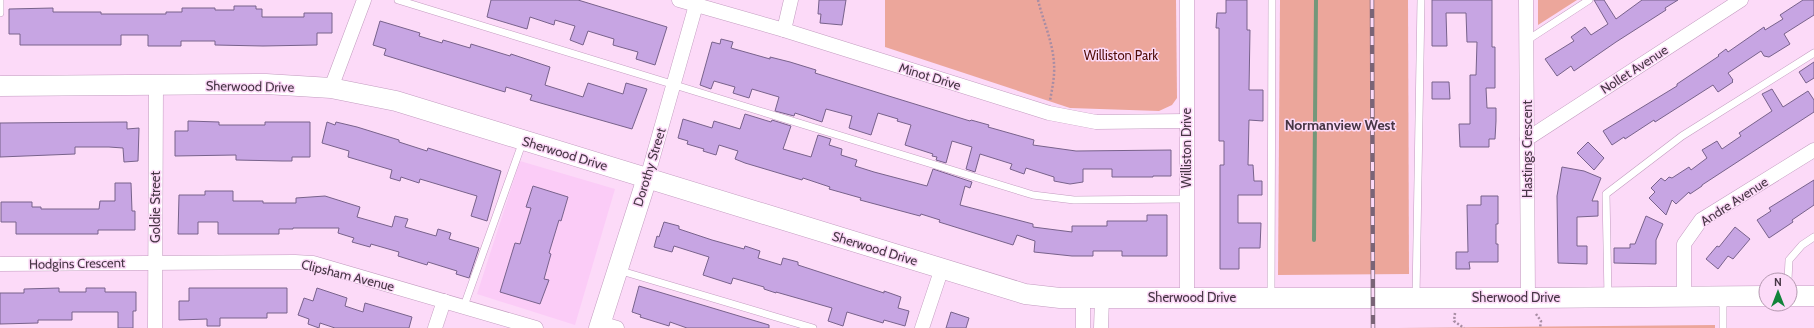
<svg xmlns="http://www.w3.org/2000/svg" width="1814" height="328" font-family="Cabin,sans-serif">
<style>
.built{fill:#fbccf7}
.green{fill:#eca69b}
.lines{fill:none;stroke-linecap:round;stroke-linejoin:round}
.stream{stroke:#73977a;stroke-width:4}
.building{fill:#c7a5e3;stroke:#78628b}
.lane-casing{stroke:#c29bbf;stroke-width:8}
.street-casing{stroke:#c29bbf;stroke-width:15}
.secondary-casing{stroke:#c29bbf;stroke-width:21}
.path{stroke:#a88da4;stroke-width:2.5;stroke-dasharray:2 2;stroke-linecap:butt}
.lane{stroke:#fff;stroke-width:7}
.street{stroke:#fff;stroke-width:14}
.secondary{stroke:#fff;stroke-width:20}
.rail-casing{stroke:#7a6477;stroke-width:4.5}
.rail{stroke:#fcdaf8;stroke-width:3;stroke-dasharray:9;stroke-linecap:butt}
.labels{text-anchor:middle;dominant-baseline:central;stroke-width:3;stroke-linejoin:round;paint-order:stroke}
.park-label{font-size:13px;fill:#500d08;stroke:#fcdaf8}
.street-label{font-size:13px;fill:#473645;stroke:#fcdaf8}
.neighbourhood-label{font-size:14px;font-weight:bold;fill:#473645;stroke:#fcdaf8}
</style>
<rect width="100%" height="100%" fill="#fcdaf8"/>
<path class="built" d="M520 161 615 189 575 325 477 294Z"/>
<g class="green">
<path d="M885 0H1176L1177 98 1172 105 1159 111 1070 108 885 47Z"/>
<path d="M1280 0H1408L1409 274 1278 275Z"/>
<path d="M1538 0H1577L1538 25Z"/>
<path d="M1715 325V328H1118H1398Z"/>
</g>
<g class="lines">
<path class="stream" d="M1314 240 1316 0"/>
</g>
<g class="building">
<path d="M491 0H578L667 27 655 65 636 59 638 52 613 45 614 39 588 31 583 45 570 40 575 26 555 20 554 25 530 17 527 29 487 17Z"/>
<path d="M819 0H846L842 25 820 23 821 14H818Z"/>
<path d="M1226 0H1247V30H1250L1249 90H1263V121L1249 120 1248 165H1253L1254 181H1262V195H1238V223H1261L1260 248H1239V269H1220V165H1224V141H1219V28H1216L1217 13H1226Z"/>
<path d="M1432 0H1492V47H1495V88H1486L1487 108H1496V121L1495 139H1489V147H1460L1459 124H1470V75H1476L1477 42H1467L1466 13H1446L1447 46H1432Z"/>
<path d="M1594 0H1604L1616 19 1642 0H1678L1665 8 1666 10 1616 42 1574 71 1571 66 1557 76 1545 59 1574 41 1571 37 1585 27 1591 35 1608 24Z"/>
<path d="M1803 0H1814V15L1784 34 1790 44 1769 57 1764 56 1761 51 1728 73 1733 80 1732 81 1733 82 1718 92 1713 85 1655 122 1654 120 1625 139 1624 137 1612 145 1603 131 1677 86V84L1719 56 1718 55 1726 49 1728 52 1764 27 1765 30 1783 19 1780 15Z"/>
<path d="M234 6H256V9H262V17H304V13H332V33H317V45L263 46 215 45V41H181V46H148V35H121V45H20V34H9V9L53 8V12H101V14H166V12H182V8H215V10H234Z"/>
<path d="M380 21 420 33 419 36 442 43 443 40 470 48 471 44 510 56 511 54 550 67 545 85 583 97 588 83 623 94 626 83 647 89 632 129 530 100 532 95 506 87 505 92 384 55 386 49 373 45Z"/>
<path d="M721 39 733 42 731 48 770 59V57L790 62 816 70 815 73 892 97 970 121 971 120 989 125 988 127 1034 140 1033 145 1076 151 1171 150V176H1153V177H1112V169H1083V182L1070 184 1054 181V177L1026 168 1024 174 1010 169 1012 164 980 154 975 172 966 169 972 147 952 141 946 163 936 160 937 157 932 156 933 154 905 145 911 125 897 121 898 119 878 113 871 135 849 128 852 116 826 109 822 122 795 113 794 116 775 111 779 97 752 89 749 98 733 93 735 87 714 81 711 89 700 85 712 42 720 44Z"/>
<path d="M1814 62V78L1806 83 1799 72Z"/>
<path d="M1432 82H1449L1450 99H1432Z"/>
<path d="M1772 89 1783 107 1808 91 1814 100V112L1702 185V186L1690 194 1689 192 1676 204 1672 200 1666 215 1649 198 1655 192 1651 188 1661 178 1665 181 1669 177 1672 178 1689 167 1691 170 1707 158 1702 150 1717 141 1722 149 1741 136 1739 133 1772 111 1762 94Z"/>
<path d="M745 114 771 122 772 120 791 126 783 149 811 157 818 135 831 139 829 145 842 149 841 155 857 160 855 166 874 172 927 186 933 169 972 182 970 188 965 186 960 205 1033 224V227L1072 232V226H1107V221H1147V215H1167V256H1122V251H1093V256H1072L1034 252 1035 241 1017 235 1013 245 939 222 940 220 921 214 920 216 860 200 861 198 829 189 830 187 803 178 802 180 745 163 735 159 738 151 719 145 716 155 703 151 704 149 687 144 688 141 678 138 683 119 712 128 714 121 740 129Z"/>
<path d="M188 121 219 122V125H265V122H310V157H292V161H282L236 160V155L175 156V131H188Z"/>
<path d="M127 122V129L139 128 138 161 124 162 123 148 109 147H75V154L0 157V123Z"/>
<path d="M327 122 335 125 336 122 357 127 399 140V142L427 151 428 148 501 171 487 221 471 216 477 196 420 179 419 183 401 177 400 181 390 178 392 170 348 157 349 151 322 143Z"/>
<path d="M1588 142 1604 158 1594 170 1577 153Z"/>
<path d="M1562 167 1584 171 1601 178 1592 201H1598V216L1577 217V246H1587V264L1558 263 1557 196Z"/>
<path d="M1814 180V205L1792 220 1793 222 1769 238 1757 220 1771 211 1769 208Z"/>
<path d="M115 183H131L132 211H135V230H98V234H16V222H1V202H32V207H41V209H99L100 201H115Z"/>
<path d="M533 186 568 197 561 221 559 220 549 253 551 254 544 279 549 280 540 304 500 292 515 243 520 244 531 208 526 207Z"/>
<path d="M205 191H233V201H263V203H296V198L325 196 360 207 357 217 392 227 395 216 408 219 405 227 436 236 438 229 451 233 449 239 479 248 469 278 456 274 457 271 428 262 427 265 398 256 399 252 371 244 370 247 352 242 354 238 338 233 339 228H293V229H279V234H218V222H198V234H178L179 195H205Z"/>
<path d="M1481 196H1498V224H1496V244H1498V262H1469L1470 269H1456V252H1468L1467 205H1481Z"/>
<path d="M1646 216 1663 224 1656 240V264L1614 263V248H1630V244H1635Z"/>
<path d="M664 222 679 226V229L712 240 744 249 745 246 760 251 758 258 781 265 783 258 798 262V265L884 293V291L901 297 898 308 909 311 905 326 884 320 883 323 847 312 843 326 828 321 832 308 776 292V293L764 289V287L733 278 731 284 703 275 709 257 674 246 672 252 654 247 657 236 659 237Z"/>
<path d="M1735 227 1750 239 1733 259 1728 256 1718 269 1706 259 1717 246 1719 247Z"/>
<path d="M639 286 769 325V328H687L670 322 669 326 640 317 641 315 632 312Z"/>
<path d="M59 288V292H86V288H105V292H136V311H133V328H118V312H72V320H38V323L0 324V293H24V289Z"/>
<path d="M189 288H287V313H267V318H220V326H207V319L179 320V301H189Z"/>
<path d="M317 288 347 298 345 306 363 312 365 303 412 317 409 328H335L320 323 319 328 308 324 309 319 298 315 304 298 313 301Z"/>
<path d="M951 312 969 318 966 328H946Z"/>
</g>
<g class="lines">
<g class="lane-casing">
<g id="lane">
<path d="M398 0 1033 195 1074 200 1186 199"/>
<path d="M0 13V0"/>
<path d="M1526 41 1589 0"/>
<path d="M618 270 813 328"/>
<path d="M1788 280 1789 260 1802 245 1814 237"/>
<path d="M1271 297 1272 0"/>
<path d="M1416 297 1421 0"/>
<path d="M1608 297 1606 194 1682 136 1814 53"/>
<path d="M1723 298V328"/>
<path d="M464 306 523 141"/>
</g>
</g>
<g class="street-casing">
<g id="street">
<path d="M679 0 784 30 1049 113 1096 122 1186 121"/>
<path d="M1526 0 1528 298"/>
<path d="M784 30 791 0"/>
<path d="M331 88 364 0"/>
<path d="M1527 139 1741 0"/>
<path d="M647 178 696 5"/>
<path d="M0 264 295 262 313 263 536 328"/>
<path d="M1684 296V244L1701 220 1814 150"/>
<path d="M1187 297V0"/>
<path d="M1083 298V328"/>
<path d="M600 323 617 328"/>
<path d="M155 328 156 85"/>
<path d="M435 328 444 301"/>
<path d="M922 328 942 268"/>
<path d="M1101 328 1102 298"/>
</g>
</g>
<g class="secondary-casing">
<g id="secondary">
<path d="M0 86 266 84 331 88 396 101 1025 294 1060 298H1528L1766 296"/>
<path d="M1790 296H1814"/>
<path d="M599 328 647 178"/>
</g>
</g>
<g class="path">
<path d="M1038 0C1043 21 1053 42 1054 64 1055 76 1052 89 1050 101"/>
<path d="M1455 313 1454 321 1464 328"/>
<path d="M1536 314 1541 321 1540 328"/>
</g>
<use href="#lane" class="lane"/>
<use href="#street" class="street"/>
<use href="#secondary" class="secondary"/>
<g class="rail-casing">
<path id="rail" d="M1372 0 1373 328"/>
</g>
<use href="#rail" class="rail"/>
</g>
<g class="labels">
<g class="park-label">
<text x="1121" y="55">Williston Park</text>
</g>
<g class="street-label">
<text transform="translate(1634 69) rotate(-33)">Nollet Avenue</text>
<text transform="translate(930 76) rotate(17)">Minot Drive</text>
<text transform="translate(250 86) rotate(1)">Sherwood Drive</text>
<text transform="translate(1186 148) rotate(-90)">Williston Drive</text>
<text transform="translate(1527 149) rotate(-90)">Hastings Crescent</text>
<text transform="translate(565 153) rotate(17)">Sherwood Drive</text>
<text transform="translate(649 167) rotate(-73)">Dorothy Street</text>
<text transform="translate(1734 201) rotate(-33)">Andre Avenue</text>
<text transform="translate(155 207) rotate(-90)">Goldie Street</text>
<text transform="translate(875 248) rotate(17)">Sherwood Drive</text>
<text transform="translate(77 263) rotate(-1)">Hodgins Crescent</text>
<text transform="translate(348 275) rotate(14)">Clipsham Avenue</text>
<text x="1192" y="297">Sherwood Drive</text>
<text x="1516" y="297">Sherwood Drive</text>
</g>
<g class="neighbourhood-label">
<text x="1340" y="125">Normanview West</text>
</g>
</g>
<g transform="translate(1778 292)"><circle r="19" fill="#fcdaf8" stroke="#b498b0"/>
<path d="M0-3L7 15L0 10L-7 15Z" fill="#11833a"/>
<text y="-6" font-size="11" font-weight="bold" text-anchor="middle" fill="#473645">N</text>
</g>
</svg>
